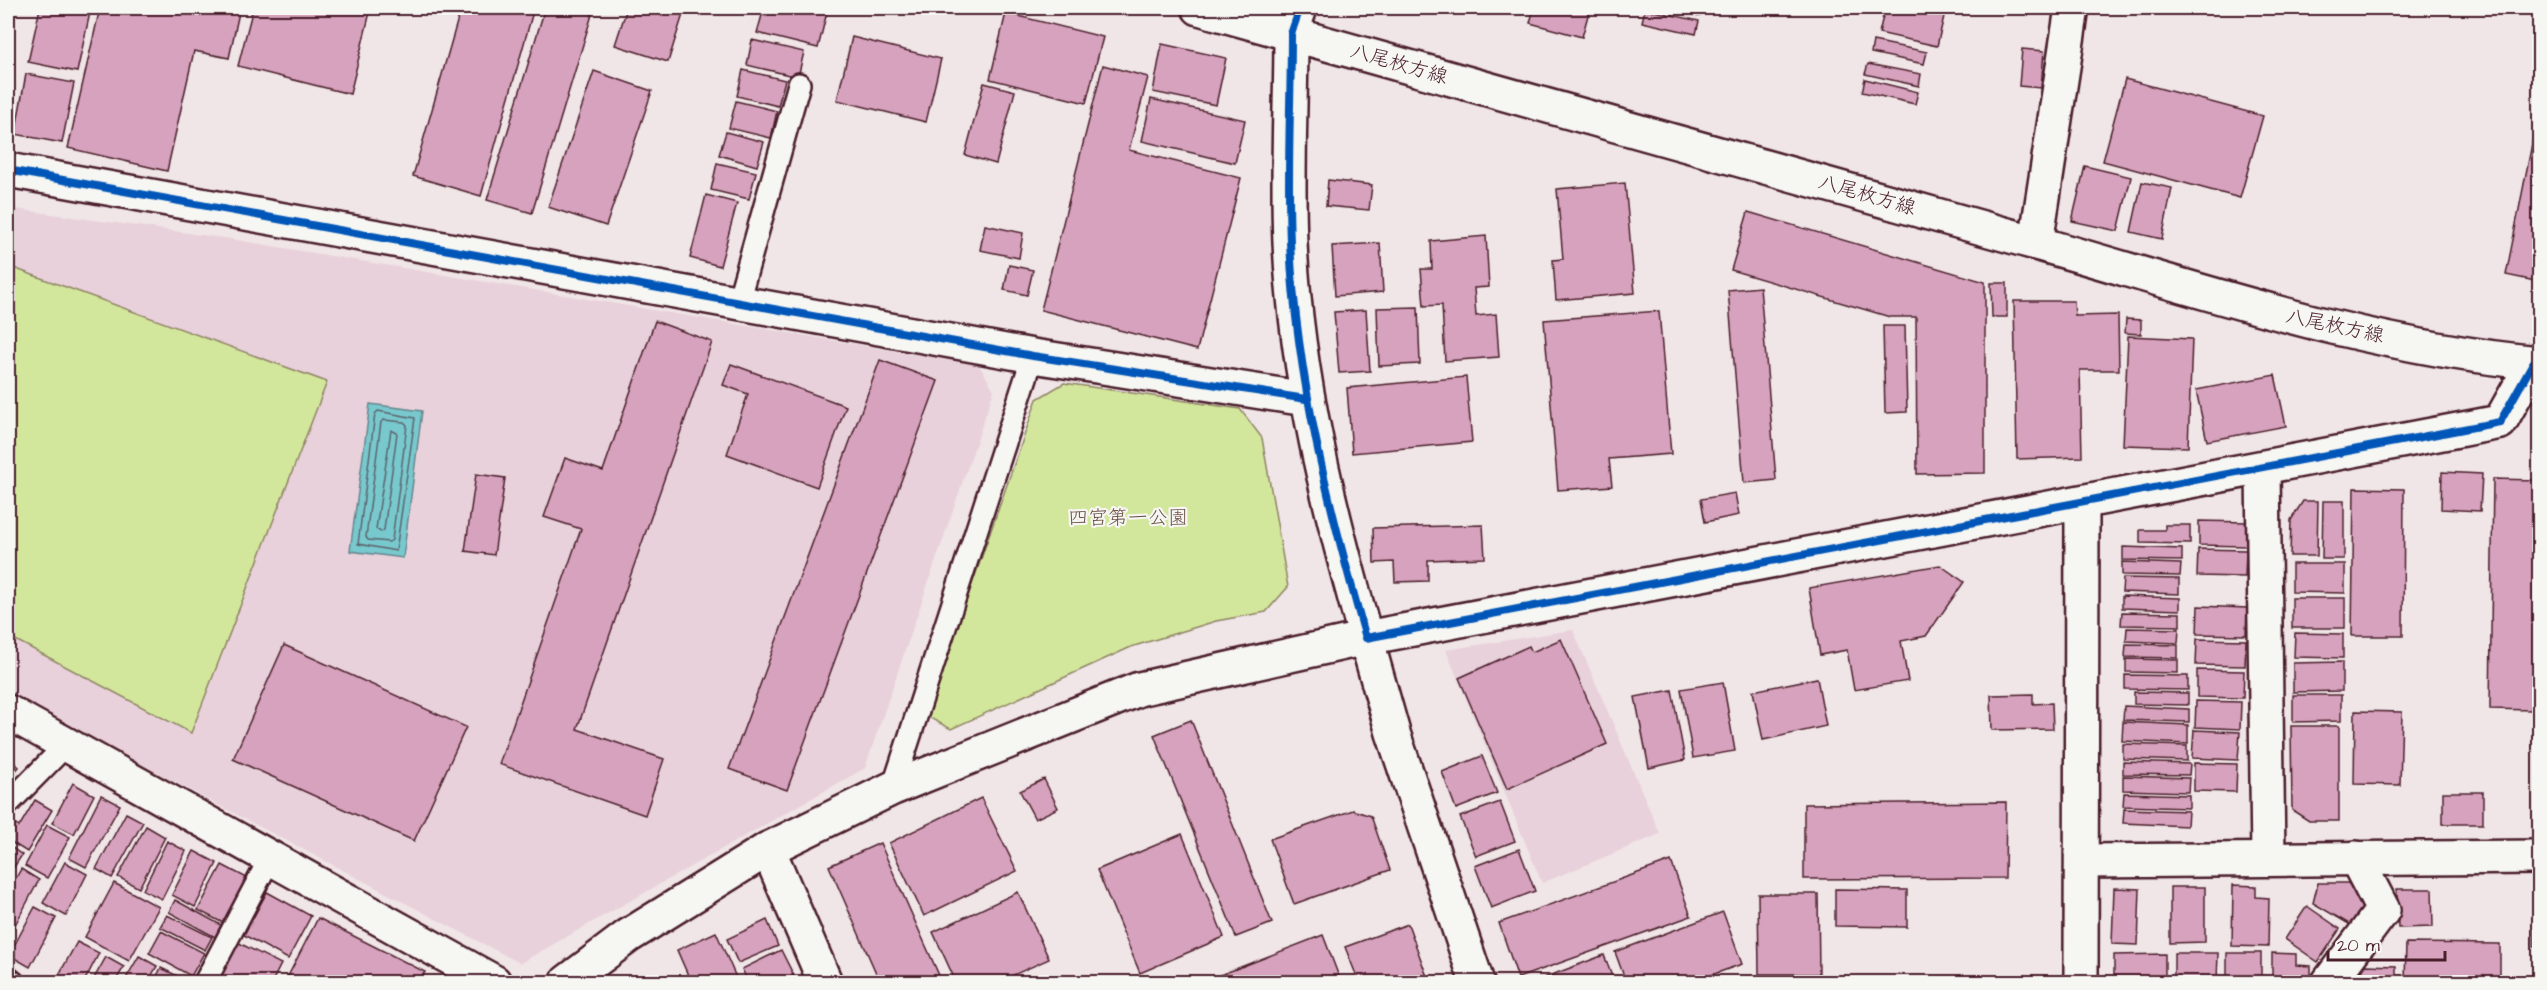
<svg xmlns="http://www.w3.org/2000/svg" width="2547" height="990" font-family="'Architects Daughter','Klee One',sans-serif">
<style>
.built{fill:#e8d1da}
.green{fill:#d3e79c;stroke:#8e8364;stroke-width:1.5}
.water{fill:#78c9ce;stroke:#66858d;stroke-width:1.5}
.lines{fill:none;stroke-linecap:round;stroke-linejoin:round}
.shore{stroke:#5c636c;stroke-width:1.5}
.building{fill:#d6a2bd;stroke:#4a1f2b;stroke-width:1.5}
.service-casing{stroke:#4a1f2b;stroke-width:26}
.minor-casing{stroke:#4a1f2b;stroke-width:38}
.tertiary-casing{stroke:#4a1f2b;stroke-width:38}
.primary-casing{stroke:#4a1f2b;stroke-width:38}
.service{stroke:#f6f6f2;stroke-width:21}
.minor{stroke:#f6f6f2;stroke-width:33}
.tertiary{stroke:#f6f6f2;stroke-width:33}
.primary{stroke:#f6f6f2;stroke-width:33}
.cycleway-casing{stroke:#f6f6f2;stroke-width:11}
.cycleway{stroke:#0057b8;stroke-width:8}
.labels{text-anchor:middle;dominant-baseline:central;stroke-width:4.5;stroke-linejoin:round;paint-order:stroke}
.street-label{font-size:20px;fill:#4a1f2b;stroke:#f6f6f2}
.park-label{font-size:20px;fill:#6c5147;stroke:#f6f6f2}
</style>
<rect width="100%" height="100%" fill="#f0e5e7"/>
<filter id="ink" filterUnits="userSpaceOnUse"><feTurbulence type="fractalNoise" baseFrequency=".0167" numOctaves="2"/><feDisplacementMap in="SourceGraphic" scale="12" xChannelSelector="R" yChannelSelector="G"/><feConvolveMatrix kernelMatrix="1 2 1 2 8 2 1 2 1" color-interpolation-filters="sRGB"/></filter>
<g filter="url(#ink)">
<g class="built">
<path d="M8 208 230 239 979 365 994 390 865 768 520 963 8 695Z"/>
<path d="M1573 630 1660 834 1542 883 1446 650Z"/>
</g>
<g class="green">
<path d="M8 266 327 382 191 733 8 636Z"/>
<path d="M1064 383 1240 409 1262 438 1288 587 1266 612 1216 621 1131 647 951 729 926 716 1037 399Z"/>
</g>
<path class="water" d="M370 404 422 411 403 558 350 551Z"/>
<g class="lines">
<g class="shore">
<path d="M378 411 415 418 396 551 358 544 375 414Z"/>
<path d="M384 420 404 422 407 425 392 540 389 542 368 540 366 537 381 422Z"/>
<path d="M391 430 397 433 384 530 381 532 376 529Z"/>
</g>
</g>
<g class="building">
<path d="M40 8H91L77 72 28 62Z"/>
<path d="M100 8H240L229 58 194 51 167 171 68 148Z"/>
<path d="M253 8H371L350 94 238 66Z"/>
<path d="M461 8H534L481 196 413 176Z"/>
<path d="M545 8H594L532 213 487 200Z"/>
<path d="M627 8H685L668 62 615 45Z"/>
<path d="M764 8H828L818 48 757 33Z"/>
<path d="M1534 8H1590L1582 37 1530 23Z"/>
<path d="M1663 8H1702L1700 16Z"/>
<path d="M1885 8H1946L1937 46 1879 33Z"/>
<path d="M1645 9 1699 21 1696 34 1642 22Z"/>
<path d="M1006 13 1103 37 1086 103 990 79Z"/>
<path d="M852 37 941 59 926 122 837 100Z"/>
<path d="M752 40 804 52 798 77 747 65Z"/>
<path d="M1873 41 1927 52 1924 64 1871 53Z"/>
<path d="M1162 44 1226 58 1216 105 1153 92Z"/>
<path d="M2022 49 2044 51 2041 88 2019 86Z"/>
<path d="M1868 64 1921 74 1919 86 1865 74Z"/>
<path d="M1103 65 1148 77 1129 150 1241 178 1197 350 1041 310Z"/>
<path d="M743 70 785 80 778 106 737 96Z"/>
<path d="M594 71 652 91 606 226 548 207Z"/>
<path d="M26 74 74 83 62 143 15 134Z"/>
<path d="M1865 79 1918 92 1915 104 1862 92Z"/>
<path d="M2125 79 2263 116 2240 198 2103 161Z"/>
<path d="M984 83 1015 91 996 164 965 155Z"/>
<path d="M1151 99 1245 120 1235 163 1142 141Z"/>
<path d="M736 101 777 111 771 138 729 128Z"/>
<path d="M2540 103V282L2506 275Z"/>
<path d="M726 132 764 142 757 166 719 155Z"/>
<path d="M717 163 756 172 749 199 711 190Z"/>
<path d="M2085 166 2131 177 2118 231 2072 221Z"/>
<path d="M1328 180 1372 185 1369 210 1326 206Z"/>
<path d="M2142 182 2172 188 2162 239 2131 232Z"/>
<path d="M1625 183 1635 293 1556 300 1553 260 1563 259 1557 189Z"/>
<path d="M706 195 737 203 720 266 690 258Z"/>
<path d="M1748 212 1985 282V473L1917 474 1916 317H1890L1731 270Z"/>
<path d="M985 225 1023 233 1019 258 980 250Z"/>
<path d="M1486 236 1489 287 1474 288 1476 316 1496 314 1499 357 1445 361 1442 305 1424 306 1421 269H1432L1431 241Z"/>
<path d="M1380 243 1383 292 1335 296 1332 246Z"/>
<path d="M1009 265 1033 270 1027 295 1004 290Z"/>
<path d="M1991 283H2007V317H1992Z"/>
<path d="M1760 287 1776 480 1744 483 1728 290Z"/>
<path d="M2014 301H2074L2075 316 2118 315 2119 370H2080L2082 457 2017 459Z"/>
<path d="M1418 307 1420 364 1379 366 1377 308Z"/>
<path d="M1366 310 1370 371 1339 373 1334 312Z"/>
<path d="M1659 311 1671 454 1609 459 1612 486 1558 490 1544 320Z"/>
<path d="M2126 319 2141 320V334L2125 333Z"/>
<path d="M655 321 712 342 577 729 664 759 645 815 499 764 581 529 544 517 565 458 603 471Z"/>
<path d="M1883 326H1905L1907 412 1885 413Z"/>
<path d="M2128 336 2192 339 2188 447 2123 445Z"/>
<path d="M880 360 938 381 787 790 729 769Z"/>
<path d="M731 364 846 406 817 487 727 454 748 394 723 385Z"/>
<path d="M2275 375 2286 426 2207 441 2196 390Z"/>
<path d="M1466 377 1472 442 1352 453 1347 388Z"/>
<path d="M2442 472 2482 474 2480 511 2441 509Z"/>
<path d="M476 474 505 478 494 555 465 551Z"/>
<path d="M2493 479 2536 480 2532 710 2490 709Z"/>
<path d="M2354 488 2404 489 2403 636H2352Z"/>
<path d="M1735 493 1739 515 1705 522 1701 499Z"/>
<path d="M2303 501H2318L2317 556H2290L2291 520Z"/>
<path d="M2323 501H2344V559H2322Z"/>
<path d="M2199 521 2247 522V546L2199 545Z"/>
<path d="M1483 525 1485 558 1428 560V581L1395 582 1394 562 1374 563 1373 528Z"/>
<path d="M2165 525H2190V544L2140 543V530H2165Z"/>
<path d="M2123 547 2182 549V561L2123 560Z"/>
<path d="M2198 549 2246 550 2245 577 2197 576Z"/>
<path d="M2122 562 2181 564 2180 576 2122 575Z"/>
<path d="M2292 564H2345V593L2292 592Z"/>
<path d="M1940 565 1964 582 1926 636 1901 641 1908 681 1854 690 1847 650 1820 655 1809 588Z"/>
<path d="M2123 578 2179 579V594L2122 592Z"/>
<path d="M2122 596 2180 598V610L2122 608Z"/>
<rect x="2292" y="598" width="53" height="30"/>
<path d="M2198 606 2247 608 2246 635 2197 634Z"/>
<path d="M2122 612 2180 613V626L2121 625Z"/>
<path d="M2127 628 2179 629 2178 643 2126 641Z"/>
<path d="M2295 633 2343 634V658L2294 657Z"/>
<path d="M1561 639 1607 744 1507 789 1459 678 1529 646 1532 652Z"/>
<path d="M2197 639 2246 640 2245 666 2196 665Z"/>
<path d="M2126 644 2178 645V658L2125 657Z"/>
<path d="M284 645 466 727 414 841 233 759Z"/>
<path d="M2126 659 2178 660V673L2126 672Z"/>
<path d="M2342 662V691L2293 692V663Z"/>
<path d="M2197 670 2244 671 2243 698 2197 697Z"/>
<path d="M2125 675 2188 676V690L2125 689Z"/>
<path d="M1817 678 1826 726 1763 740 1753 691Z"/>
<path d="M1723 682 1735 751 1693 758 1681 689Z"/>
<path d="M1672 690 1685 760 1649 768 1635 697Z"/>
<path d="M2134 692 2188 693V705L2134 704Z"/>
<path d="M2033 694V704L2052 703 2053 729 1992 730 1991 695Z"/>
<path d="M2293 695H2341V721L2293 722Z"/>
<path d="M2196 701 2241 702 2240 729 2195 727Z"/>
<path d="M2124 706 2189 709V722L2123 720Z"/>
<path d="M2355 711 2402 712 2400 785 2354 784Z"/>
<path d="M1191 720 1272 923 1236 937 1154 735Z"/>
<path d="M2123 722 2188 725V744L2122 741Z"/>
<path d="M2291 726H2339V821H2309L2292 810Z"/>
<path d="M2194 730 2240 732 2238 760 2192 758Z"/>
<path d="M2123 744 2187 746V761L2123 759Z"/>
<path d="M8 756 19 767 8 779Z"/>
<path d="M1482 756 1497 793 1456 809 1442 772Z"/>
<path d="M2123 762 2190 764 2189 775 2123 774Z"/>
<path d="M2194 763 2237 764 2236 792 2194 791Z"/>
<path d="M2123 776 2189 778 2188 792 2123 790Z"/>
<path d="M1044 779 1058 808 1035 819 1020 791Z"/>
<path d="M73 783 94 795 74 834 52 823Z"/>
<rect x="2443" y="792" width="40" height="32"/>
<path d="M2124 793 2189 795V808L2123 806Z"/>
<path d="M101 795 120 805 86 867 69 858Z"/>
<path d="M981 798 1017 871 924 916 889 843Z"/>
<path d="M35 800 52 810 27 852 8 840V832L13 823 19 827Z"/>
<path d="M1500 802 1515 841 1476 856 1460 817Z"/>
<path d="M2006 802 2005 878 1804 879V804Z"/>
<path d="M2124 809 2188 811 2187 826 2123 823Z"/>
<path d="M1353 810 1371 816 1390 870 1294 904 1270 839Z"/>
<path d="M126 813 143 822 112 878 96 869Z"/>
<path d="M47 825 70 837 47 878 25 866Z"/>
<path d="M146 826 165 837 139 888 118 877Z"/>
<path d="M1182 834 1224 937 1140 973 1097 870Z"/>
<path d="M167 841 186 851 162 899 143 890Z"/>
<path d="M880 843 942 982H880L829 866Z"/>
<path d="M8 845 22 855 8 876Z"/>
<path d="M1519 849 1535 891 1491 908 1475 866Z"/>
<path d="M194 851 217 863 195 907 172 895Z"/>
<path d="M1671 861 1691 916 1518 978 1499 923Z"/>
<path d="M65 862 87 874 66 916 43 903Z"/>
<path d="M222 865 247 878 223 923 198 910Z"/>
<path d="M21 869 39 880 8 938V892Z"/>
<path d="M114 883 159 907 129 961 85 937Z"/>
<path d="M2318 883H2348L2369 906 2349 924 2313 903Z"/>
<path d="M2233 885 2256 886V897L2269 898 2268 947 2232 946Z"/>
<path d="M2170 887H2205V942L2170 943Z"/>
<path d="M2114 888 2140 889 2138 945 2112 944Z"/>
<path d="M1835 889 1907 890V927L1835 926Z"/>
<path d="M2397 889H2432L2433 927 2398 928Z"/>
<path d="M267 892 311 916 288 959 244 935Z"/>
<path d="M1018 892 1049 959 998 982H956L933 932Z"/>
<path d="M1758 894H1818L1819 974H1759Z"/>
<path d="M175 900 221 925 215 937 169 912Z"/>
<rect x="2534" y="900" width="6" height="47"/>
<path d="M2307 906 2340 929 2318 962 2285 939Z"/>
<path d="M35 907 56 918 30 967 9 955Z"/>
<path d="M1723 912 1742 964 1692 982H1626L1615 952Z"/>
<path d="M167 915 212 937 205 950 160 927Z"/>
<path d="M318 918 425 972 419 982H285Z"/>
<path d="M767 920 778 946 738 963 727 939Z"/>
<path d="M1408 924 1429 982H1359L1345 947Z"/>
<path d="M161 931 204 953 191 976 149 953Z"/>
<path d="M716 932 738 982H691L677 950Z"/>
<path d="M1323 935 1341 982H1202Z"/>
<path d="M77 942 99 953 84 982H55Z"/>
<path d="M237 942 281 964 272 982H217Z"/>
<path d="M2406 943 2500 944V982H2405Z"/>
<path d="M781 950 794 976 781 982H748L742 969Z"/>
<path d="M2174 953H2218L2217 982H2174Z"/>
<rect x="2227" y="953" width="34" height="29"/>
<path d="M2272 953 2296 954V965L2311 966V982H2272Z"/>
<path d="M2165 954V982H2114V955Z"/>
<path d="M1604 955 1614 982H1546L1544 978Z"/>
<path d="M139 956 157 966 148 982H124Z"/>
<path d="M106 957 124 967 115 982H92Z"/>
<path d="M2366 965 2396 966V982H2355Z"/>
<path d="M161 968 188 981 187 982H154Z"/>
<path d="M1832 980 2033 981V982H1832Z"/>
</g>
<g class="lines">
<g class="service-casing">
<g id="service">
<path d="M738 302 799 84"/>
<path d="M893 788 1033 356"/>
<path d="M8 804 66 745"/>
<path d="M8 978 13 982"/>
<path d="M205 982 270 858"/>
</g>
</g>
<g class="minor-casing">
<g id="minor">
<path d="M1291 34 1300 8"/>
<path d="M8 170 1033 356 1306 399"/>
<path d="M2036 243 2072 8"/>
<path d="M2263 469 2268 859"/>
<path d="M8 712 494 982"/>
<path d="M768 849 825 982"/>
<path d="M2083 861 2540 857"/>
<path d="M2081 982 2082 504"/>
<path d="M2329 982 2383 910 2356 858"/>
</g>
</g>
<g class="tertiary-casing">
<g id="tertiary">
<path d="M1291 34C1291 103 1287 173 1290 242 1296 377 1329 508 1366 638L2500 422 2533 363"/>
<path d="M567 982 628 936 768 849 893 788 1139 689 1366 638 1393 733 1477 982"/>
</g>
</g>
<g class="primary-casing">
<path id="primary" d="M1199 8C1471 85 1745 161 2018 238 2190 286 2361 347 2540 363"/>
</g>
<use href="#service" class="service"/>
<use href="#minor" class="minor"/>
<use href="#tertiary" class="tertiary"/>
<use href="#primary" class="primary"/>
<g class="cycleway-casing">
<g id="cycleway">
<path d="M1300 8 1291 34C1291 103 1287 173 1290 242 1296 377 1329 508 1366 638L2500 422 2533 363"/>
<path d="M8 170 1033 356 1306 399"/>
</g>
</g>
<use href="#cycleway" class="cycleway"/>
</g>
</g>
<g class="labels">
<g class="street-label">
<text transform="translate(1399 64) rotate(16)">八尾枚方線</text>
<text transform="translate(1867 195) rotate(16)">八尾枚方線</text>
<text transform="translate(2335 326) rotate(12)">八尾枚方線</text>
</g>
<g class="park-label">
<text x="1128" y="518">四宮第一公園</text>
</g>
</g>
<rect width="2547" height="990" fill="none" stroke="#f6f6f2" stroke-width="30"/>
<rect x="15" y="15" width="2517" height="960" fill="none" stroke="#4a1f2b" stroke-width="2" filter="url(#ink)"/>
<path d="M2328 951v9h117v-9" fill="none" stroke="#4a1f2b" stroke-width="3"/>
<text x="2337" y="951" font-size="18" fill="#4a1f2b" stroke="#f6f6f2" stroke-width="4.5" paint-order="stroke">20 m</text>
</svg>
